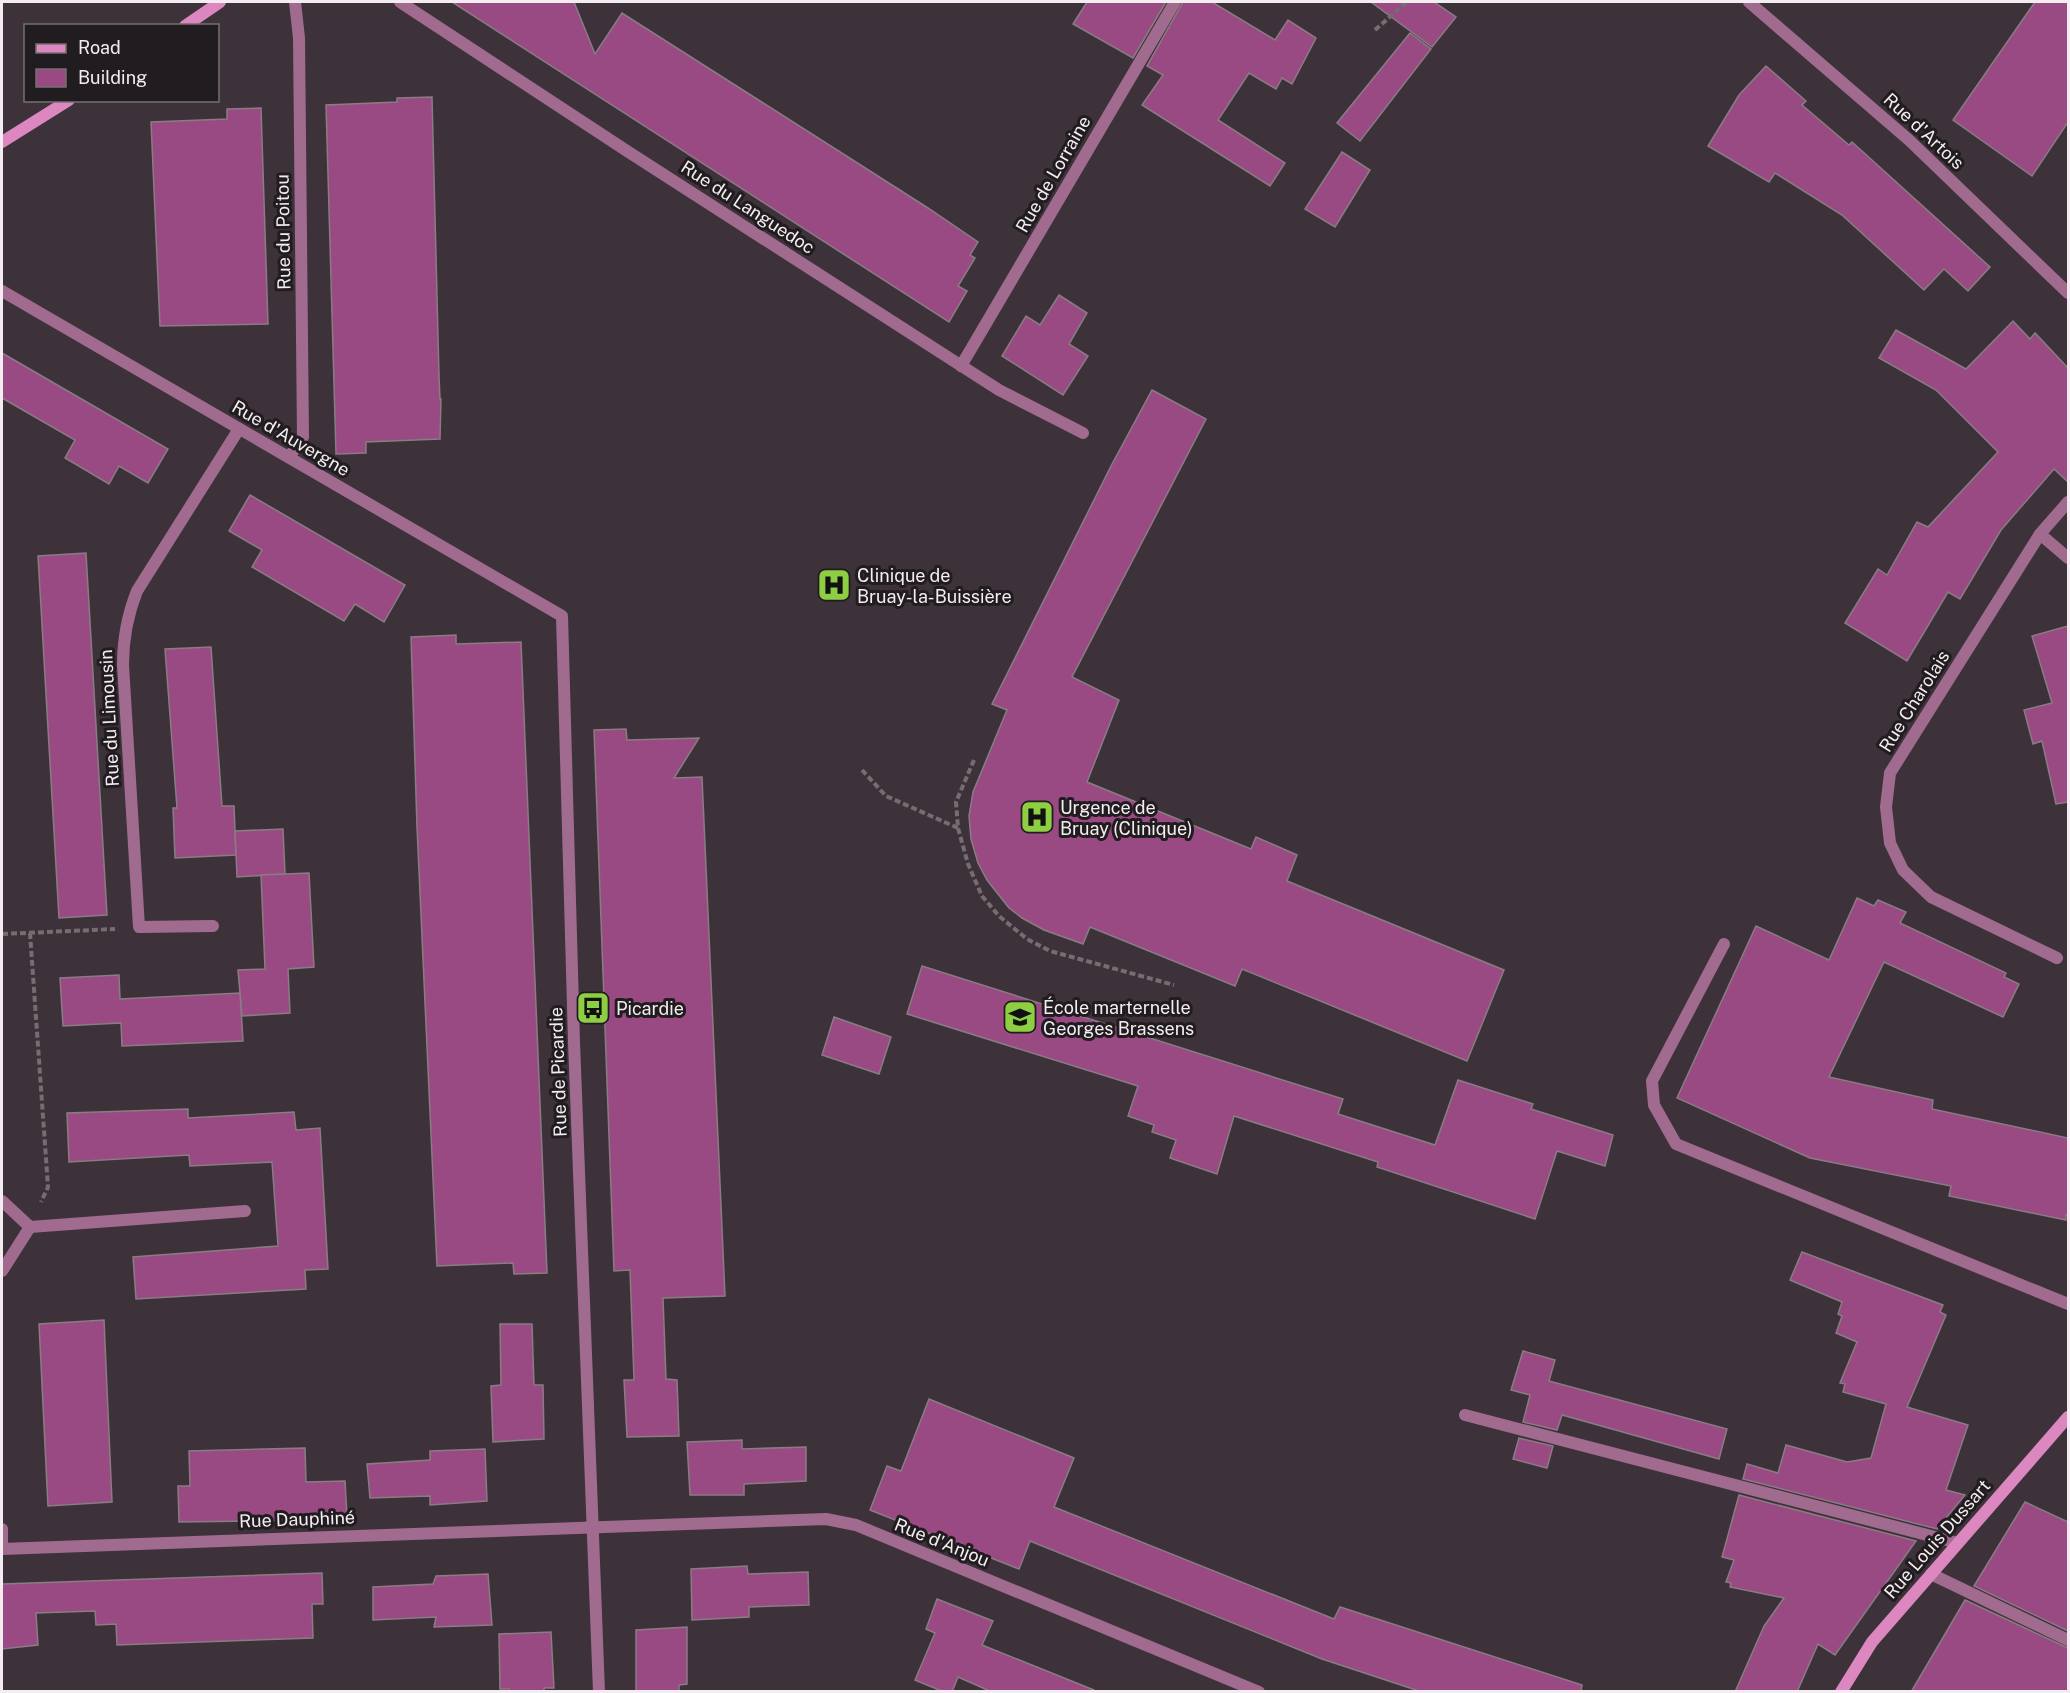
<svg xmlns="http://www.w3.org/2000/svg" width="2070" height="1693" font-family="'Public Sans',sans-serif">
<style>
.building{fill:#9a4a82;stroke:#897c84;stroke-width:1.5}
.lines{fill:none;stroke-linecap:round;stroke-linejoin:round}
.path{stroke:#766c72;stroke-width:4;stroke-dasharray:6 3;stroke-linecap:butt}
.lane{stroke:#a16b8f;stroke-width:12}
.street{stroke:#a16b8f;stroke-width:12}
.secondary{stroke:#dd87c1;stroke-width:12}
.labels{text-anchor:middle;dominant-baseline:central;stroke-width:6;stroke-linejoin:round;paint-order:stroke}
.street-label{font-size:18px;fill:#f3ecf0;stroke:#211c1f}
.poi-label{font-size:18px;fill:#f3ecf0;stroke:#211c1f;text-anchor:start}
</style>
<rect width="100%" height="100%" fill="#3d3239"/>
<g class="building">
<path d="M452 2H574L595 54 622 13 928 208 978 242 970 255 975 258 958 286 967 291 949 322Z"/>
<path d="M1087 2H1166L1133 58 1073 24Z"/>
<path d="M1183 2H1212L1275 40 1288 20 1316 38 1292 84 1282 78 1276 89 1249 73 1218 120 1285 163 1270 186 1142 105 1163 75 1147 66Z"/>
<path d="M1371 2H1434L1456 17 1432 47Z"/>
<path d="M2035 2H2068V122L2032 176 1953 120Z"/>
<path d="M1410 33 1431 49 1360 141 1337 123Z"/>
<path d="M1766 66 1806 101 1802 105 1849 145 1852 142 1990 267 1968 291 1944 269 1924 290 1842 215 1775 173 1769 182 1708 146 1739 95Z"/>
<path d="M432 97 439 375 440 399H441L440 439 366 442V453L336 454 326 105 397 102V98Z"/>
<path d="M261 108 268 324 160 326 151 122 227 119V109Z"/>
<path d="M1342 152 1370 170 1335 227 1305 209Z"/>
<path d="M1059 295 1087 313 1069 344 1088 356 1063 395 1002 356 1026 316 1040 325Z"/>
<path d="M2013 321 2030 339 2035 333 2068 368V482L2054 469 2001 530 1960 599 1948 592 1907 661 1845 623 1878 569 1887 575 1917 522 1928 527 1998 452 1936 390 1879 358 1896 330 1966 369Z"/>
<path d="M2 353 168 449 148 483 119 466 109 484 65 458 75 440 2 398Z"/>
<path d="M1152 390 1206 419 1072 677 1119 700 1087 782 1251 849 1256 837 1297 855 1287 881 1504 970 1467 1061 1242 969 1235 986 1090 927 1083 944 1044 930 1022 918 1009 908 987 880 978 863 971 839 969 816 973 792 1007 710 992 704 1111 466Z"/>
<path d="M250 495 405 585 384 622 355 604 344 621 252 567 262 550 229 531Z"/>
<path d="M86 553 107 915 59 918 38 556Z"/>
<path d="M2068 626V802L2056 804 2042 741 2033 744 2024 710 2052 703 2032 636Z"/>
<path d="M456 635V644L521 642 547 1273 514 1274 513 1263 437 1266 417 827 411 637Z"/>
<path d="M211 647 222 806H234L236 855 175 858 173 808H177L165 649Z"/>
<path d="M626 729 627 740 699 738 674 778 702 777 725 1296 663 1298 666 1379 677 1380 679 1436 627 1437 624 1380H634L630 1270 614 1271 594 730Z"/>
<path d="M283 829 285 874 237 877 235 831Z"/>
<path d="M309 873 314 967 288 969 290 1013 242 1016 238 970 265 969 261 875Z"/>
<path d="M1857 898 1874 906 1878 900 1906 912 1900 923 2006 973 2004 977 2019 984 2003 1017 1884 962 1829 1077 1933 1100 1932 1109 2068 1138V1215H2066V1220L1949 1196 1951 1186 1810 1158 1677 1098 1756 926 1829 960Z"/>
<path d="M922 966 1343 1099 1338 1114 1435 1145 1458 1080 1533 1104 1531 1109 1613 1135 1605 1166 1557 1151 1535 1219 1377 1167 1378 1162 1234 1116 1217 1174 1170 1158 1176 1140 1152 1132 1154 1125 1128 1116 1138 1086 907 1014Z"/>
<path d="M119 975 120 999 240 993 243 1041 122 1046 121 1023 63 1026 60 978Z"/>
<path d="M834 1017 891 1037 879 1074 822 1055Z"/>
<path d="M188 1109V1118L294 1112 296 1130 320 1128 328 1269 305 1270 306 1289 136 1299 133 1257 278 1246 272 1162 190 1166 189 1155 69 1162 67 1113Z"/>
<path d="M1802 1252 1943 1305 1940 1312 1946 1315 1907 1407 1968 1425 1946 1490 1965 1495 1937 1529 1743 1479 1747 1464 1778 1473 1786 1445 1847 1462 1871 1458 1886 1404 1843 1392 1845 1384 1840 1383 1857 1342 1836 1333 1842 1316 1838 1314 1842 1302 1790 1280Z"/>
<path d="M104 1320 112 1502 48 1506 39 1324Z"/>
<path d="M500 1324H532L534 1385H543L544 1439 493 1442 491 1386 501 1385Z"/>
<path d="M1523 1351 1555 1360 1549 1381 1727 1429 1719 1459 1562 1415 1557 1430 1523 1422 1530 1395 1511 1390Z"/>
<path d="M929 1399 1074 1458 1054 1507 1334 1619 1340 1607 1582 1685 1581 1692H1422L1322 1659 1030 1541 1019 1569 870 1510 887 1466 901 1471Z"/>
<path d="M1519 1438 1553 1446 1547 1468 1513 1459Z"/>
<path d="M742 1440V1449L806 1447V1481L744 1484V1495H690L687 1442Z"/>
<path d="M305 1448 306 1482 345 1481 347 1517H319L320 1520 179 1522 178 1486H190L189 1451Z"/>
<path d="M485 1449 487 1501 430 1505V1496L370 1498 367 1464 430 1460V1451Z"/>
<path d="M1739 1495 1916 1541 1835 1655 1818 1644 1797 1692H1735L1764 1626 1784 1598 1730 1587 1731 1583 1726 1582 1734 1560 1722 1557Z"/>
<path d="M2025 1502 2068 1522V1631L1974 1586Z"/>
<path d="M747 1566 748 1574 808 1572 809 1605 749 1607V1617L692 1620 691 1569Z"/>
<path d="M322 1573 323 1604H312L313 1638 117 1645 116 1624 96 1625 95 1611 36 1613 38 1645 2 1649V1584Z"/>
<path d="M488 1574 492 1625 434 1627 436 1617 373 1620V1587L433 1584 436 1576Z"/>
<path d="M937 1599 993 1621 982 1645 1094 1690V1692H992L958 1677 952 1692H944L915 1680 935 1633 926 1629Z"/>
<path d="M1965 1600 2068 1648V1692H1911Z"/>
<path d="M687 1627V1684L679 1685V1692H636V1630Z"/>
<path d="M551 1632 554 1688H544V1692H509V1689H500L499 1634Z"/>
</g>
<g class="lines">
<g class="path">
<path d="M1375 30 1407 2"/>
<path d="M974 760 956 802 958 828 968 864 982 896 999 916 1027 939 1050 951 1174 985"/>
<path d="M862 770 886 796 958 828"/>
<path d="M30 933 48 1187 41 1202"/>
<path d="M2 934 115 929"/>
</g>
<g class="lane">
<path d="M289 457 303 437 299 38 295 2"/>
<path d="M213 926 139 927 123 665C123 638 127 616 137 591L239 429"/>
<path d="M1724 944 1652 1081 1654 1105 1676 1144 2068 1304"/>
<path d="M2 1201 30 1227 245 1211"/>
<path d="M2 1271 30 1227"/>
<path d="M1465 1415 1958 1543"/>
<path d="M2 1529V1548"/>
</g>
<g class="street">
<path d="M400 2 627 151 999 390 1083 433"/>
<path d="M1749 2 1909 140 2068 293"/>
<path d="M2 291 562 616 574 1042 599 1692"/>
<path d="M961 366 1175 2"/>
<path d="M2068 502 2040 534 2068 558"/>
<path d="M2040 534 1890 773 1886 807 1890 843 1903 870 1931 897 2057 958"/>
<path d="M2 1549 826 1519 856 1525 1259 1692"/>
<path d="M1931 1574 2068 1640"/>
</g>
<g class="secondary">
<path d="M185 26 220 2"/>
<path d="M2 142 69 100"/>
<path d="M1841 1692 1872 1642 2068 1417"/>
</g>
</g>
<defs>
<g id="hospital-square" transform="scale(1.725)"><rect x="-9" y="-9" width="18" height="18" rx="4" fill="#8ece43" stroke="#211c1f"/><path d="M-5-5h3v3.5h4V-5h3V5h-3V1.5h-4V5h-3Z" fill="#111"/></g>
<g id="bus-square" transform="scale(1.725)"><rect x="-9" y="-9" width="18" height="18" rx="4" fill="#8ece43" stroke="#211c1f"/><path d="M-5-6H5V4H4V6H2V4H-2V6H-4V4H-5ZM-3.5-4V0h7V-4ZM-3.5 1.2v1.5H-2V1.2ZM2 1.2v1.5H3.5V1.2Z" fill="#111"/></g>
<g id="school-square" transform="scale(1.725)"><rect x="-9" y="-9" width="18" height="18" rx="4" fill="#8ece43" stroke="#211c1f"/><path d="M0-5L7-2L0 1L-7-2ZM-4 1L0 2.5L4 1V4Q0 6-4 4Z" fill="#111"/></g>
</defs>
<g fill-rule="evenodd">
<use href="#hospital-square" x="834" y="585"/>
<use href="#hospital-square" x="1037" y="817"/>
<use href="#bus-square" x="593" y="1008"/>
<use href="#school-square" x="1020" y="1017"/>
</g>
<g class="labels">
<g class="street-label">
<text transform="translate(1924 131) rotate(43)">Rue d'Artois</text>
<text transform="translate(1053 174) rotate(-60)">Rue de Lorraine</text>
<text transform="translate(748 207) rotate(33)">Rue du Languedoc</text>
<text transform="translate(283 232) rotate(-91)">Rue du Poitou</text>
<text transform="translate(291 438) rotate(30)">Rue d'Auvergne</text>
<text transform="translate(1914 701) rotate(-58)">Rue Charolais</text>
<text transform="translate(109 718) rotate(-93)">Rue du Limousin</text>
<text transform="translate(558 1072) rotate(-92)">Rue de Picardie</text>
<text transform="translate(297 1519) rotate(-2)">Rue Dauphiné</text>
<text transform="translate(1937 1539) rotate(-49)">Rue Louis Dussart</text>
<text transform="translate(942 1542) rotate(22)">Rue d'Anjou</text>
</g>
<g class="poi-label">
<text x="857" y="575">Clinique de<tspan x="857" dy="21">Bruay-la-Buissière</tspan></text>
<text x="1060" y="807">Urgence de<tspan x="1060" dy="21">Bruay (Clinique)</tspan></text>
<text x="1043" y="1007">École marternelle<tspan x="1043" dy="21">Georges Brassens</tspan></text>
<text x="616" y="1008">Picardie</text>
</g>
</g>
<rect width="2070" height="1693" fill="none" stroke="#f3ecf0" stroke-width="6"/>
<rect x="24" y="24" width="195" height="78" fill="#211c1f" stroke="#756f73" stroke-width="1.5"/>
<rect x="36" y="44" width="30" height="9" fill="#dd87c1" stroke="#756f73" stroke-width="1.5"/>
<text x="78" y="54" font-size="18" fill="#f3ecf0">Road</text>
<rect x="36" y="69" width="30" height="18" fill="#9a4a82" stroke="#756f73" stroke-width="1.5"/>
<text x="78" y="84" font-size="18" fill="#f3ecf0">Building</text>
</svg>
